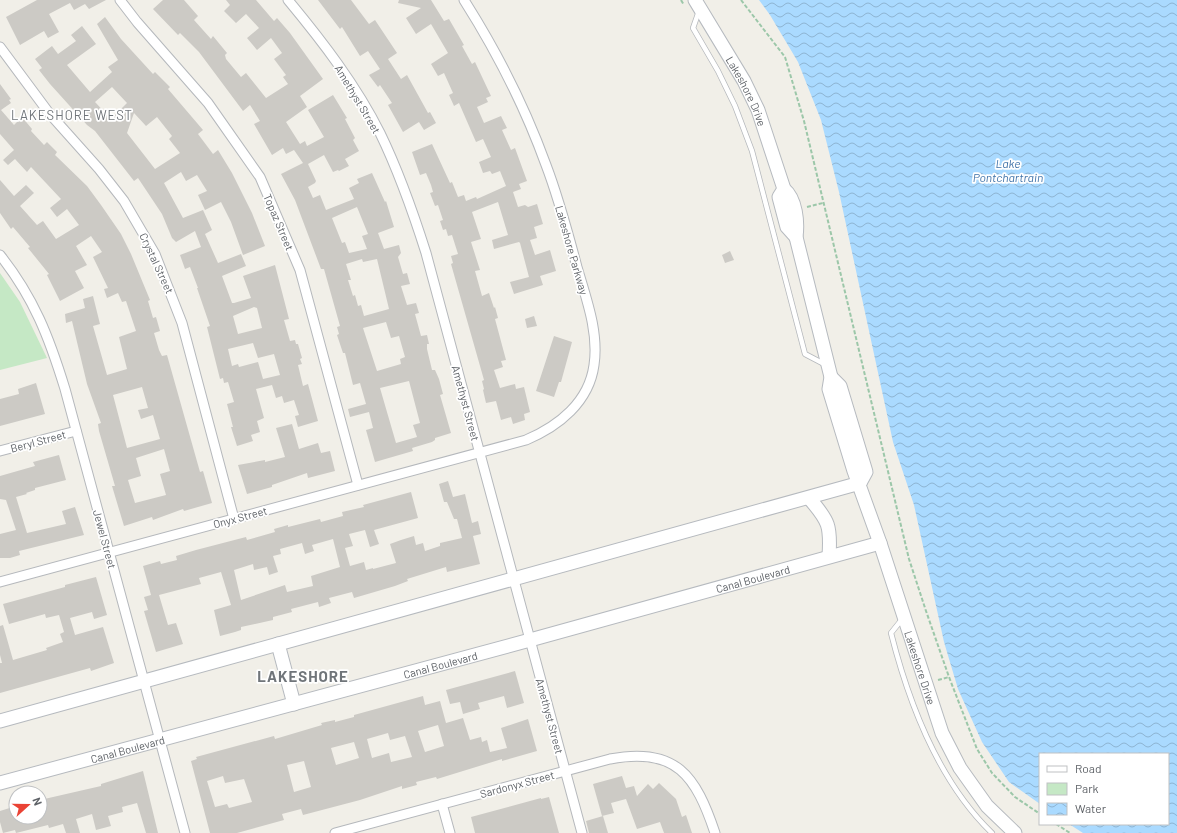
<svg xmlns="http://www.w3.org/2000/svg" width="1177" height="833" font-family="Barlow,sans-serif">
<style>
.park{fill:#c5e8c5}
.water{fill:url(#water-waves)}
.building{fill:#cccac5;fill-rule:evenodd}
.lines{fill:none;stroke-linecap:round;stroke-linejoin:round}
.lane-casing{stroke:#b5b8bc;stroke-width:6}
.street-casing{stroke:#b5b8bc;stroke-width:11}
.secondary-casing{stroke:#b6babf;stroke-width:15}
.path{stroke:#9cc7a9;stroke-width:2;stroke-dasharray:4 2;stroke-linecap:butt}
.lane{stroke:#fff;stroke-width:4.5}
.street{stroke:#fff;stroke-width:9}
.secondary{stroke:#fff;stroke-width:13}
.labels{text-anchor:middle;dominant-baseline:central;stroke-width:3.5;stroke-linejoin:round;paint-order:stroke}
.street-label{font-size:11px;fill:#5f6368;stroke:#fff}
.water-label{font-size:12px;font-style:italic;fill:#4174aa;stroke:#fff}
.quarter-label{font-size:13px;letter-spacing:1px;fill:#70757a;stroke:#fff}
.district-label{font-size:15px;font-weight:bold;letter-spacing:1px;fill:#70757a;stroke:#fff}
</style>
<defs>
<pattern id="water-waves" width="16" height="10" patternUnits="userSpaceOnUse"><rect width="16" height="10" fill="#aadaff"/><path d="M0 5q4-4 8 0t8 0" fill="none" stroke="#8eb4d2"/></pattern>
</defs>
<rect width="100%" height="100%" fill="#f1efe8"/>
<path class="park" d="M0 273 20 302 47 358 0 370Z"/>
<path class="water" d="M759 0H1177V833H1083L1069 824H1168V754H1040V804L1009 782 982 742 958 689 944 642 914 505 893 442 839 192 821 120 798 62 770 15Z"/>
<g class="building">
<path d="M37 0H106L89 9 85 4 74 10 70 3 49 14 59 32 48 38 44 31 20 45 6 17Z"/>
<path d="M163 0H184L198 16 194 20 211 39 213 36 227 53 225 55 226 59 241 77 246 73 266 98 288 84 283 77 286 75 274 59 282 53 271 38 257 50 247 38 259 28 246 14 236 23 224 11 230 5 226 0H256L274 21 277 18 290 33 323 79 300 96 307 107 286 122 300 144 305 141 307 146 324 137 308 110 333 95 347 118 345 119 355 138 353 140 359 151 345 159 349 166 339 171 338 170 333 172 324 155 308 164 316 181 315 183 308 187 313 198 320 195 326 210 354 199 349 188 359 183 357 179 372 173 385 202 386 201 394 227 378 233 384 249 399 245 401 253 398 257 403 274 407 273 410 284 401 286 407 305 416 303 419 313 415 314 421 336 427 335 429 344H427V349L432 370H435L439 379 443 394 440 395 451 433 435 438V440L432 442 412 448 413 451 375 462 366 430 373 428 369 412 350 417 348 409 366 404 360 383 353 385 345 353H343L337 335 339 334 337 327 340 326 324 269H321L295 200 281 174 303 163 294 150 286 154 283 148 272 155 254 124 260 121 250 105 243 111 199 52 180 33 178 35 153 9ZM357 207 368 234 362 236 367 249 349 253 345 242 342 243 332 218ZM362 259 363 262 377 259 389 309 364 316 361 305 358 306 355 295 353 296 348 280H351L346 264ZM386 322 391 338 399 336 405 357 400 359 401 364 377 371 363 328ZM409 381 420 423 413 425 417 437 396 443 380 388Z"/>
<path d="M318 0H351L369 24 375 20 397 53 388 59 401 79 407 75 428 113 430 112 436 123 424 130 419 122 403 132 388 105 392 103 380 85 378 87 369 75 380 69 368 51 360 56 342 27 340 29Z"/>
<path d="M399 0H431L444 21 449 19 464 45 462 46 472 64 475 62 491 96 486 98 488 102 477 107 484 123 501 116 507 128 502 130 511 150 515 148 527 181 519 184 521 189 513 192 518 207 525 205 528 207 537 204 543 224 534 227 537 238 530 240 535 255 550 250 556 271 540 276 543 285 514 294 510 282 529 277 520 243 519 242 494 249 492 240 508 235 498 202 472 212 481 239 471 242 480 270 475 271 482 296 489 293 494 308 495 307 498 318 495 319 506 360 501 361 503 367 494 370 500 388 515 384 516 389 524 387 530 412 524 414 525 420 513 424 511 417 501 420 496 401 486 403 483 390 484 389 482 381 484 380 451 264 453 263 451 256 458 254 452 235 448 236 446 229 443 230 440 221 443 220 438 205 435 206 430 193 433 192 431 185 426 173 420 175 412 152 432 144 450 183 452 182 458 197 464 195 466 201 476 197 477 199 506 186 500 171 492 174 490 171 483 173 479 162 491 157 483 139 476 142 459 103 454 106 449 95 453 93 444 73 438 76 431 64 448 53 431 24 416 34 406 18 421 8 398 3Z"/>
<path d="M105 17 121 39 153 74 155 72 170 87 168 89 203 130 198 134 213 154 218 150 232 173 252 213 265 246 243 255 231 222 221 202 205 210 198 195 207 191 197 175 186 181 181 172 164 183 183 218 203 210 212 230 205 234 218 263 241 254 246 266 222 276 232 303H234L251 298 243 276 275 265 289 319 284 320 290 341 295 340 296 344H298L302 358 300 359 302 364 298 365 303 386 308 384 318 421 298 427 295 416 299 415 294 400 284 403 282 396 276 398 272 385 256 389 264 418 257 421 260 432 251 435 253 441 237 446 231 427H233L227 404 234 402 228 382 224 383 223 378 220 379 207 327 210 326 197 288H198L190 267 185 269 180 255 201 247 195 231 176 242 172 238 162 214 138 178 134 181 95 131 87 125 50 84 39 70 42 68 35 59 52 46 58 54 76 41 71 35 82 26 96 44 67 65 90 92 112 72 108 67 118 60 97 24ZM112 87 127 103 111 119 95 102ZM134 113 146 126 157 117 172 136 169 139 180 153 155 169 127 133ZM254 307 257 308 262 328 238 334 233 316ZM253 343 258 358 274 354 280 375 263 379 258 362 239 367 238 364 232 366 228 349Z"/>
<path d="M0 84 11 99 9 100 11 103 1 110 14 125 22 117 32 129 31 131 44 145 47 142 57 152 55 155 87 186 101 205 121 234 131 254 150 300 148 301 153 318 156 317 160 331 154 333 159 350 162 356 167 355 200 472 203 471 212 503 184 511 183 509 153 520 152 517 124 526 112 486H115L99 431 98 424 101 423 87 384 72 321 66 323 65 314 85 308 83 299 93 296 100 324 93 326 107 375 127 369 119 337 136 331 126 301 122 302 118 293 107 298 104 289 108 288 93 257 102 252 91 236 76 246 87 265 75 271 84 288 60 301 47 275 49 274 28 248 30 247 13 227 11 229 0 213V180L14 196 26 185 34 193 20 206 37 225 43 221 56 239 79 225 67 209 57 217 50 208 61 199 31 167 27 172 15 159 8 165 3 160 14 150 0 134ZM142 387 148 408 138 410 141 419 153 415 160 439 127 448 113 395ZM164 449 170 471 160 474 166 495 135 503 128 480 141 476 136 458Z"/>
<path d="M730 251 734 260 725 263 722 255Z"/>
<path d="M534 316 537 326 527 328 525 319Z"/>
<path d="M554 336 572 342 561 382H559L554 397 536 391Z"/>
<path d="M36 383 45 414 0 426V399L19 394 18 389Z"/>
<path d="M292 424 299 449 318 443 321 453 330 451 335 471 308 478 307 473 272 485V487L247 494 238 465 265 460V462L285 457 276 428Z"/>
<path d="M59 455 66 480 35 488V490L26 493 27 494 16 497 27 533 66 524 62 511 75 507 84 535 19 551 20 555 10 558H0V534L16 530 6 500 0 499V476L35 466 33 462Z"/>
<path d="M448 481 453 497 465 494 472 523 478 521 481 534 473 536 480 564 447 572 446 567 407 579 408 581 395 586 354 598 352 592 329 598 331 603 319 607 318 602 291 609 292 612 273 617V620L241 627V630L235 632 220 636 214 610 231 605 221 572 199 578 201 584 159 595 168 625 176 623 183 644 156 652 144 611 148 610 144 597 151 595 143 566 160 561 161 564 177 560 176 556 196 550 246 537 247 540 275 532 274 529 288 525V527L320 519 321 522 343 516 342 512 364 507 363 505 411 492 418 518 374 530 379 544 370 547 365 530 349 534 353 546 345 548 350 566 364 562 366 570 373 568V569L396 563 390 544 401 540 414 536 416 545 423 543 425 551 440 546V543L462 538 457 519H454L447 502H444L439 484ZM333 539 340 567 311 576 313 586 287 592 285 585 241 600 234 570 253 564 254 570 267 567 269 575 278 572 273 556 281 554 280 549 302 543 305 554 314 551 312 545Z"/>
<path d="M96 577 107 615 94 619 92 612 70 618 75 635 103 627 114 663 91 671 90 668 0 693V663H2L0 655V626L3 625 13 660 47 650 46 648 63 642 60 634 64 632 59 615 46 618 45 614 9 624 3 604 65 587V585Z"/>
<path d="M515 671 524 703 507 708 504 696 478 703 480 709 463 714 460 702 450 704 446 690Z"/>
<path d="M423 696 425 705 440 701 446 723 463 718 470 740 481 737 482 742 487 740 490 752 507 748 501 728 528 719 537 751 502 761V759L437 779 436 777 416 782 417 785 402 789V786L360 800 303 815 301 809 282 814 284 820 237 833H210L191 761 197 759 196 757 274 736 275 739 322 725 321 723 335 720V722L354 717V715ZM438 725 444 746 425 752 418 731ZM388 733 390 740 405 736 412 757 391 762 389 753 372 758 367 739ZM354 742 359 758 336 765 331 748ZM304 761 311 787 294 792 287 765ZM223 776 225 783 244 779 252 802 229 808 227 804 215 807 207 781Z"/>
<path d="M143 771 158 833H146L137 803 122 807 123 812 108 816 111 826 96 830 92 814 76 819 80 833H66L63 824 49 828 48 825 16 833 15 830 3 833 0 822V811L16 806V817H40V800L101 786V784Z"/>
<path d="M622 776 626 788 634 786 637 796 648 784 653 789 659 783 676 799 682 817 686 815 692 833H664L660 822 637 829 626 799 611 803 614 813 602 816 593 784Z"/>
<path d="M549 797 559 833H475L471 817 541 798V799Z"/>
<path d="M603 816 608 833H589L586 821Z"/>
</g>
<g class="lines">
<g class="lane-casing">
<g id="lane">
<path d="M699 11 693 28 718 71 735 106 752 151 805 354 826 365"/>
<path d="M903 618 891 633C909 704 938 781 992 833"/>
</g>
</g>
<g class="street-casing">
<g id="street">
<path d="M120 0 137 22 208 103 260 177 300 270 358 485"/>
<path d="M288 0C322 41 356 85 380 133 399 172 413 212 426 253L582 833"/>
<path d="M0 47 49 113 99 169 124 201 155 254 182 323 234 519"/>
<path d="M0 255C34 298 49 337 65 389L185 833"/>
<path d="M0 451 76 431"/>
<path d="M0 582 526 440C559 426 589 402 594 365 599 332 586 298 577 267 568 233 559 199 546 165 525 107 497 52 464 0"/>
<path d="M442 804 450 833"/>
<path d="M335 833 610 759C676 746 696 776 715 833"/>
</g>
</g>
<g class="secondary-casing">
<g id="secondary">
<path id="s1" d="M695 0 744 81 758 110 784 189C796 199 798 222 796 237L831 377 829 389 854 471 880 543 942 733 960 768 987 806 1015 833"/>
<path d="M784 189 779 197 787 227 796 237"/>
<path d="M831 377 840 386 866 472 860 483"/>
<path d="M809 498C829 521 831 526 829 556"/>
<path d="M278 644 294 704"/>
<path d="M0 721 860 483"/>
<path id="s2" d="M0 783 530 640 880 543"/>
</g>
</g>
<g class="path">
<path d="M681 0 684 5"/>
<path d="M741 0 785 57 804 121 909 559 926 611 949 677 977 749 992 773 1015 797 1040 814"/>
<path d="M807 207 823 203"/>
<path d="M938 680 949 677"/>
<path d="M1056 824 1070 833"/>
</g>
<use href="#lane" class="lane"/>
<use href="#street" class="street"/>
<use href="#secondary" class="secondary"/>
</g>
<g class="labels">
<g class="street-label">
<text stroke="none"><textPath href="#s1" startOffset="105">Lakeshore Drive</textPath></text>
<text transform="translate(358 99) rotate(59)">Amethyst Street</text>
<text transform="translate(279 222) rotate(67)">Topaz Street</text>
<text transform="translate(572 250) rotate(74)">Lakeshore Parkway</text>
<text transform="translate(157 263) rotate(65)">Crystal Street</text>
<text transform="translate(466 403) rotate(75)">Amethyst Street</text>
<text transform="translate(38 441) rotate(-15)">Beryl Street</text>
<text transform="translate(240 517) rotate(-15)">Onyx Street</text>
<text transform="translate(105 539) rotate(75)">Jewel Street</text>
<text stroke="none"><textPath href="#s2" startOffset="780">Canal Boulevard</textPath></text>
<text stroke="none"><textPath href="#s2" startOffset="456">Canal Boulevard</textPath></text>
<text stroke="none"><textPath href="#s1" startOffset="711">Lakeshore Drive</textPath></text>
<text transform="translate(550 716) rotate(75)">Amethyst Street</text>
<text stroke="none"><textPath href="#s2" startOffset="132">Canal Boulevard</textPath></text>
<text transform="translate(517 784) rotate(-15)">Sardonyx Street</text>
</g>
<g class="water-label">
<text x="1008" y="163">Lake<tspan x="1008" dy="14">Pontchartrain</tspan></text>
</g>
<g class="quarter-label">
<text x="72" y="115">LAKESHORE WEST</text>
</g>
<g class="district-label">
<text x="303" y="676">LAKESHORE</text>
</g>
</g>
<rect x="1039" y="753" width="130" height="72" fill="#ffffff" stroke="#bfc1c3"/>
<rect x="1047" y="766" width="20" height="6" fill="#ffffff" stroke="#bfc1c3"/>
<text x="1075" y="773" font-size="12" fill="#5f6368">Road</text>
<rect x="1047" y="783" width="20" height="12" fill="#c5e8c5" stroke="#bfc1c3"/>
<text x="1075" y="793" font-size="12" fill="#5f6368">Park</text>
<rect x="1047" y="803" width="20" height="12" fill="url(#water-waves)" stroke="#bfc1c3"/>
<text x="1075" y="813" font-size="12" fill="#5f6368">Water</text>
<g transform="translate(28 805) rotate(69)"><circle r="19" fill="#ffffff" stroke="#bfc1c3"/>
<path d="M0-3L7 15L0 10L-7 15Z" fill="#ea4335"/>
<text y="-6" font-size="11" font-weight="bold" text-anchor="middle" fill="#5f6368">N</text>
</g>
</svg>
